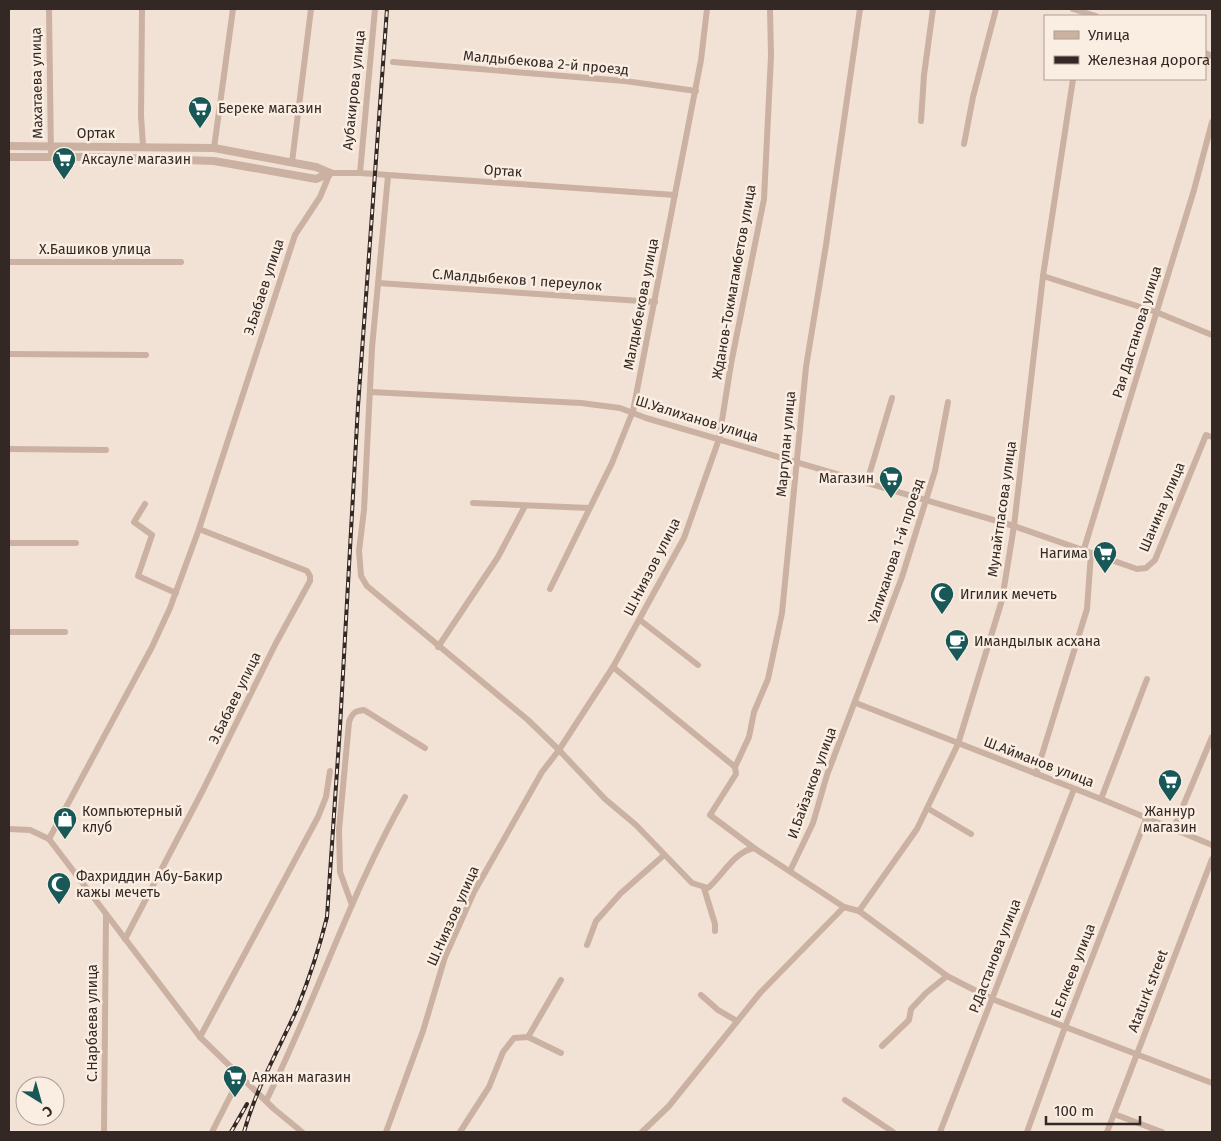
<svg xmlns="http://www.w3.org/2000/svg" width="1221" height="1141" font-family="'Fira Sans',sans-serif">
<style>
.lines{fill:none;stroke-linecap:round;stroke-linejoin:round}
.minor{stroke:#cbb1a1;stroke-width:6}
.tertiary{stroke:#cbb1a1;stroke-width:8}
.rail-casing{stroke:#342824;stroke-width:4}
.rail{stroke:#faede1;stroke-width:2;stroke-dasharray:5.5;stroke-linecap:butt}
.labels{text-anchor:middle;dominant-baseline:central;stroke-width:5;stroke-linejoin:round;paint-order:stroke}
.street-label{font-size:14px;fill:#342824;stroke:#faede1}
.poi-label{font-size:14px;fill:#342824;stroke:#faede1;text-anchor:start}
</style>
<rect width="100%" height="100%" fill="#f2e2d5"/>
<g class="lines">
<g class="minor">
<path d="M49 9 51 158"/>
<path d="M142 9 141 116 143 146"/>
<path d="M1073 9 1096 16"/>
<path d="M1205 53 1212 56"/>
<path d="M393 62 625 81 696 91"/>
<path d="M921 121 924 75 933 9"/>
<path d="M964 144 973 97 996 9"/>
<path d="M214 148 233 9"/>
<path d="M292 162 311 9"/>
<path d="M360 173 375 9"/>
<path d="M388 176 372 348 364 510 359 551 361 576 367 586 528 720 559 750 613 667 684 538 719 439 731 364 764 199 771 56 770 9"/>
<path d="M9 262H181"/>
<path d="M1043 276 1156 312 1212 335"/>
<path d="M378 283 655 302"/>
<path d="M9 354 146 355"/>
<path d="M371 392 581 403 620 408 646 418 1014 526 1137 569 1146 568 1155 560 1206 435 1212 437"/>
<path d="M9 449 106 450"/>
<path d="M867 482 892 398"/>
<path d="M473 503 589 508"/>
<path d="M145 504 134 522 152 535 138 576 176 593"/>
<path d="M9 543H76"/>
<path d="M1084 549 1194 190 1212 122"/>
<path d="M550 589 612 463 633 411 701 60 707 9"/>
<path d="M640 620 698 665"/>
<path d="M9 632H65"/>
<path d="M438 647 498 557 525 506"/>
<path d="M613 667 735 767"/>
<path d="M856 703 1101 799 1212 845"/>
<path d="M1036 774 1087 609 1091 553"/>
<path d="M1101 799 1147 679"/>
<path d="M927 808 971 834"/>
<path d="M9 829 30 830 49 839 200 1037 274 1109 302 1132"/>
<path d="M1173 830 1212 737"/>
<path d="M49 839 152 647 170 608 199 529 295 235 320 197 330 173H360L675 195"/>
<path d="M754 848 710 815 736 774 735 767 749 737 754 712 768 679 782 613 806 367 826 245 860 9"/>
<path d="M790 871 813 823 827 775 902 577 935 471 948 402"/>
<path d="M704 888 715 924V931"/>
<path d="M352 905 340 872 339 830 349 722C352 713 355 711 364 710L425 748"/>
<path d="M844 907 859 911 947 976 992 999 1212 1083"/>
<path d="M859 911 917 829 958 744 1002 600 1014 526 1043 276 1073 79"/>
<path d="M125 939 203 790 276 643 310 581V576L307 571 199 529"/>
<path d="M587 945 596 921 621 893 663 856"/>
<path d="M701 995 718 1010 737 1021"/>
<path d="M200 1037 318 817 326 797 330 771"/>
<path d="M528 1037 561 1053"/>
<path d="M882 1046 909 1020 911 1009 926 993 947 976"/>
<path d="M845 1100 893 1132"/>
<path d="M266 1101C316 1001 350 894 405 797"/>
<path d="M1114 1114 1162 1132"/>
<path d="M104 1132 106 915"/>
<path d="M212 1132 240 1077"/>
<path d="M386 1132 423 1031 445 957 474 892 542 772 559 750 605 799 636 825 692 883 708 888C723 875 734 852 754 848L844 907 760 993 669 1106 642 1132"/>
<path d="M460 1132 489 1087 503 1052 514 1038 528 1037 561 980"/>
<path d="M940 1132 1074 789"/>
<path d="M1027 1132 1065 1027 1146 819"/>
<path d="M1107 1132 1212 859"/>
</g>
<g class="tertiary">
<path d="M9 146 214 148 316 167 330 173"/>
<path d="M9 157H94L214 161 316 179 330 173"/>
</g>
<g class="rail-casing">
<g id="rail">
<path d="M231 1132 247 1104"/>
<path d="M244 1132C257 1086 278 1051 297 1009 309 979 319 949 327 917L340 727 358 406 387 9"/>
</g>
</g>
<use href="#rail" class="rail"/>
</g>
<defs>
<g id="supermarket-pin" transform="scale(1.25)"><path d="M0 17L-7.5 6A9.5 9.5 0 1 1 7.5 6Z" fill="#185857" stroke="#faede1"/><path d="M-6-5.5h2.5l.6 2H6L4.5 2H-2.5L-4.4-4H-6ZM-1.5 3.2a1.3 1.3 0 1 0 .1 0ZM3 3.2a1.3 1.3 0 1 0 .1 0Z" fill="#fff"/></g>
<g id="mosque-pin" transform="scale(1.25)"><path d="M0 17L-7.5 6A9.5 9.5 0 1 1 7.5 6Z" fill="#185857" stroke="#faede1"/><path d="M3.5-4.9A6 6 0 1 0 3.5 4.9A5 5 0 1 1 3.5-4.9Z" fill="#fff"/></g>
<g id="cafe-pin" transform="scale(1.25)"><path d="M0 17L-7.5 6A9.5 9.5 0 1 1 7.5 6Z" fill="#185857" stroke="#faede1"/><path d="M-5.5-4.5H6V0H3Q3 3.5 0 3.5H-2.5Q-5.5 3.5-5.5 0ZM3-3.2v2h1.7v-2ZM-6 4.5H4V6H-6Z" fill="#fff"/></g>
<g id="shop-pin" transform="scale(1.25)"><path d="M0 17L-7.5 6A9.5 9.5 0 1 1 7.5 6Z" fill="#185857" stroke="#faede1"/><path d="M-5-2.5h2.3a2.7 3.5 0 0 1 5.4 0H5L5.5 6h-11ZM-1.5-2.5h3a1.5 2.3 0 0 0-3 0Z" fill="#fff"/></g>
</defs>
<g fill-rule="evenodd">
<use href="#supermarket-pin" x="200" y="108"/>
<use href="#supermarket-pin" x="64" y="159"/>
<use href="#supermarket-pin" x="891" y="478"/>
<use href="#supermarket-pin" x="1105" y="553"/>
<use href="#mosque-pin" x="942" y="594"/>
<use href="#cafe-pin" x="957" y="641"/>
<use href="#supermarket-pin" x="1170" y="781"/>
<use href="#shop-pin" x="65" y="819"/>
<use href="#mosque-pin" x="59" y="884"/>
<use href="#supermarket-pin" x="235" y="1077"/>
</g>
<g class="labels">
<g class="street-label">
<text transform="translate(546 63) rotate(5)">Малдыбекова 2-й проезд</text>
<text transform="translate(37 83) rotate(-91)">Махатаева улица</text>
<text transform="translate(354 90) rotate(-84)">Аубакирова улица</text>
<text x="96" y="133">Ортак</text>
<text transform="translate(503 171) rotate(4)">Ортак</text>
<text x="95" y="249">Х.Башиков улица</text>
<text transform="translate(517 280) rotate(4)">С.Малдыбеков 1 переулок</text>
<text transform="translate(734 282) rotate(-80)">Жданов-Токмагамбетов улица</text>
<text transform="translate(264 287) rotate(-72)">Э.Бабаев улица</text>
<text transform="translate(641 304) rotate(-79)">Малдыбекова улица</text>
<text transform="translate(1137 332) rotate(-73)">Рая Дастанова улица</text>
<text transform="translate(697 419) rotate(17)">Ш.Уалиханов улица</text>
<text transform="translate(786 444) rotate(-85)">Маргулан улица</text>
<text transform="translate(1162 507) rotate(-67)">Шанина улица</text>
<text transform="translate(1002 509) rotate(-82)">Мунайтпасова улица</text>
<text transform="translate(896 551) rotate(-72)">Уалиханова 1-й проезд</text>
<text transform="translate(652 567) rotate(-63)">Ш.Ниязов улица</text>
<text transform="translate(235 698) rotate(-64)">Э.Бабаев улица</text>
<text transform="translate(1039 762) rotate(21)">Ш.Айманов улица</text>
<text transform="translate(812 783) rotate(-70)">И.Байзаков улица</text>
<text transform="translate(453 916) rotate(-66)">Ш.Ниязов улица</text>
<text transform="translate(995 956) rotate(-69)">Р.Дастанова улица</text>
<text transform="translate(1073 971) rotate(-69)">Б.Елкеев улица</text>
<text transform="translate(1148 991) rotate(-69)">Ataturk street</text>
<text transform="translate(92 1023) rotate(-90)">С.Нарбаева улица</text>
</g>
<g class="poi-label">
<text x="218" y="108">Береке магазин</text>
<text x="82" y="159">Аксауле магазин</text>
<text x="874" y="478" text-anchor="end">Магазин</text>
<text x="1088" y="553" text-anchor="end">Нагима</text>
<text x="960" y="594">Игилик мечеть</text>
<text x="974" y="641">Имандылык асхана</text>
<text x="82" y="811">Компьютерный<tspan x="82" dy="16">клуб</tspan></text>
<text x="1170" y="811" text-anchor="middle">Жаннур<tspan x="1170" dy="16">магазин</tspan></text>
<text x="76" y="876">Фахриддин Абу-Бакир<tspan x="76" dy="16">кажы мечеть</tspan></text>
<text x="252" y="1077">Аяжан магазин</text>
</g>
</g>
<rect width="1221" height="1141" fill="none" stroke="#342824" stroke-width="20"/>
<rect x="1044" y="15" width="162" height="65" fill="#faede1" stroke="#ab9e95"/>
<rect x="1054" y="31" width="25" height="8" fill="#cbb1a1" stroke="#ab9e95"/>
<text x="1088" y="40" font-size="15" fill="#342824">Улица</text>
<rect x="1054" y="56" width="25" height="8" fill="#342824" stroke="#ab9e95"/>
<text x="1088" y="65" font-size="15" fill="#342824">Железная дорога</text>
<g transform="translate(40 1101) rotate(143)"><circle r="24" fill="#faede1" stroke="#ab9e95"/>
<path d="M0-4L9 19L0 12L-9 19Z" fill="#185857"/>
<text y="-8" font-size="14" font-weight="bold" text-anchor="middle" fill="#342824">С</text>
</g>
<path d="M1046 1116v8h94v-8" fill="none" stroke="#342824" stroke-width="2.5"/>
<text x="1054" y="1116" font-size="15" fill="#342824" stroke="#faede1" stroke-width="4" paint-order="stroke">100 m</text>
</svg>
